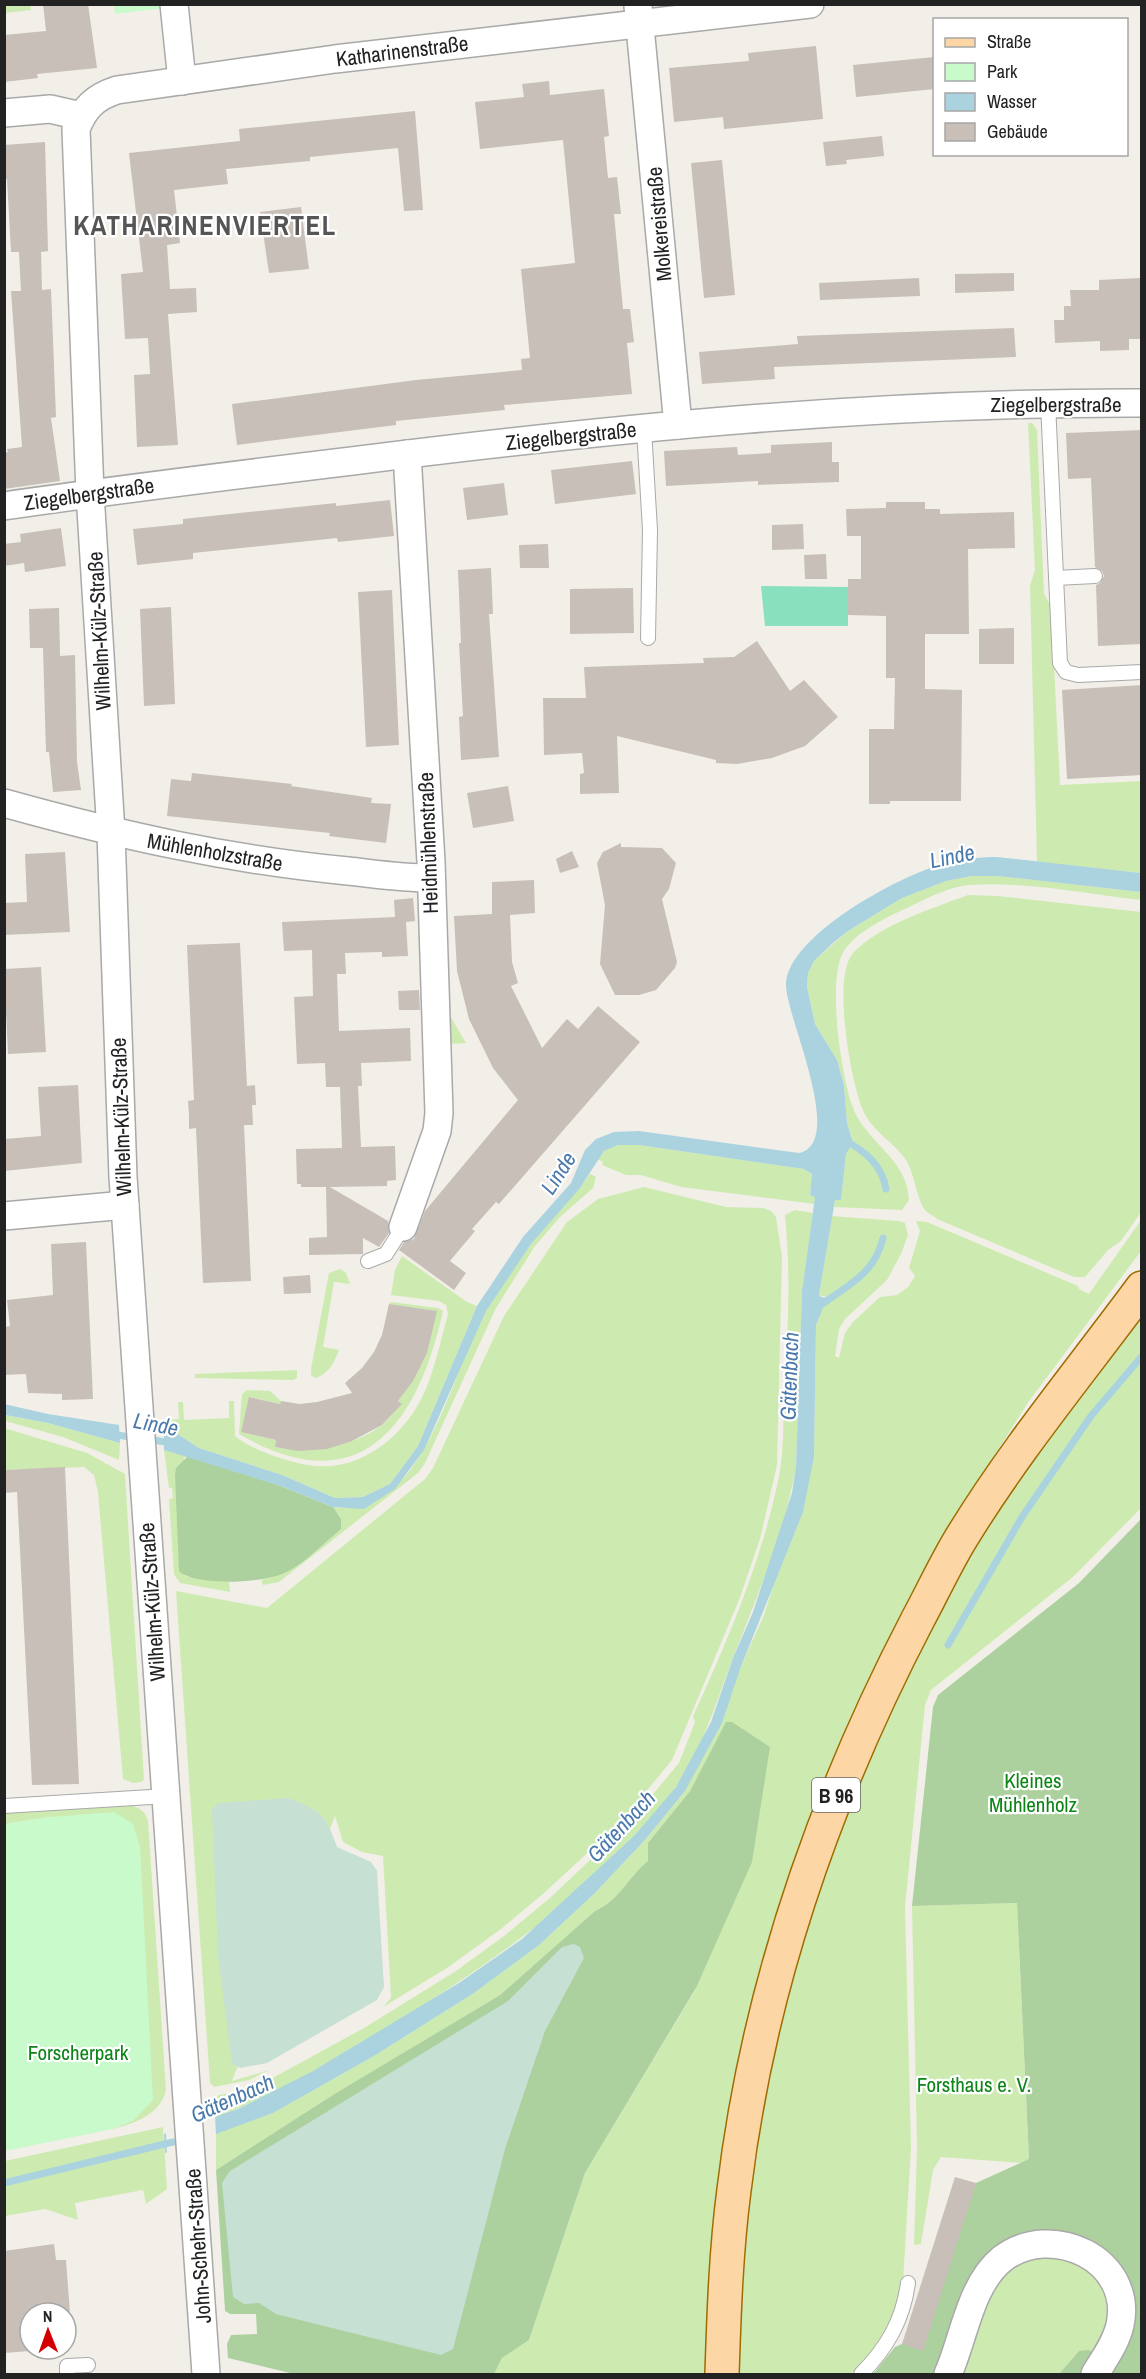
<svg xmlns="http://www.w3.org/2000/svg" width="1146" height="2379" font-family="'Archivo Narrow',sans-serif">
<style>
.grass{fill:#cdebb0}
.forest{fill:#add19e}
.wetland{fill:#c6e0d4}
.park{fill:#c8facc}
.pitch{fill:#88e0be}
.water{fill:#aad3df}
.pier{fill:#f2efe9}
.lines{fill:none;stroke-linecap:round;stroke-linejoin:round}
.stream{stroke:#aad3df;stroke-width:7}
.building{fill:#c7bfb8}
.lane-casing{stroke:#a9a9a9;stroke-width:16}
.street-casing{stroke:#a9a9a9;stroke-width:30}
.primary-casing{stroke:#a06b00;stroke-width:36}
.lane{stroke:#fff;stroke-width:14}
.street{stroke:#fff;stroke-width:27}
.primary{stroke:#fcd6a4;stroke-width:33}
.labels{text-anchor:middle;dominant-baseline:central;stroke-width:4.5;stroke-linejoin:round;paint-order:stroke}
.shield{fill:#fff;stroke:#646464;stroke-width:1.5}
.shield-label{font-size:20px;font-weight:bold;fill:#222}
.street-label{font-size:21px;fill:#222;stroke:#fff}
.park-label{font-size:21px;fill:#0c8416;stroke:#fff}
.water-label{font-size:22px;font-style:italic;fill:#4a7aab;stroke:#fff}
.district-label{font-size:27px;font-weight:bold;letter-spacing:1.5px;fill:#555;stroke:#fff}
</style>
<rect width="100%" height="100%" fill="#f2efe9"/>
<g class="grass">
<path d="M4 5H30L31 10 5 13Z"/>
<path d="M1028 423H1032L1037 430 1044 594 1051 606 1060 785 1141 781V873L1037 862 1030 585 1035 570Z"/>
<path d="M972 876H997L1141 892V900C1086 894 1025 881 969 885 948 887 928 898 909 907 889 916 858 931 845 949 826 976 841 1074 852 1105 864 1142 908 1158 909 1200L902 1210 834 1207 835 1199 841 1200 846 1153 853 1141 847 1123 844 1085 837 1060 815 1024 807 987 808 973 814 961 848 931 902 898 946 881Z"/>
<path d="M968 895 997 896 1141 912V1212L1121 1241 1108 1250 1085 1277H1074L937 1219C933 1215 930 1215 926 1211 918 1204 914 1172 906 1160 893 1141 871 1131 862 1108 851 1081 831 974 854 952 882 924 931 909 968 895Z"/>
<path d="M448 1012 466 1043 450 1044Z"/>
<path d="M618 1145H639L804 1169 812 1174 810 1195 816 1196 814 1204 681 1187 641 1175H626L602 1165 603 1162 597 1159 604 1151Z"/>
<path d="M590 1174 596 1177 593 1188 560 1217 535 1246 496 1308 425 1463 418 1473 279 1582 263 1585 261 1580 286 1573 341 1519 333 1507C426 1521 451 1368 487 1309 501 1287 516 1265 531 1244 549 1220 572 1199 590 1174Z"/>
<path d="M644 1187 726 1207 763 1208 771 1211 776 1217 782 1257 777 1465 760 1539 739 1600 672 1760 621 1822 544 1893 501 1929 447 1968 383 2007 391 1998 383 1856 362 1852 343 1842 335 1816 232 2081 270 2070 249 2080 214 2087 210 2083 176 1591 267 1608 425 1479 433 1468 504 1316 567 1222 598 1199Z"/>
<path d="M795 1210 813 1213 802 1291 796 1466C785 1533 757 1596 733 1658 716 1702 703 1749 675 1788 606 1883 500 1957 402 2019 342 2056 280 2092 215 2118L211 2101 219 2095 239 2092 267 2081 364 2028 456 1971 504 1936 551 1897 628 1824 679 1763 695 1722 693 1716C729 1638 764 1555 780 1471 784 1446 783 1418 784 1393 788 1334 791 1275 785 1215Z"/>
<path d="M832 1216 899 1221 905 1223 908 1235 901 1254 887 1280 845 1319 839 1329 835 1356 839 1358 845 1333 853 1322 880 1297 897 1295 908 1287 915 1276 909 1268 920 1231 916 1221 927 1222 1078 1286 1079 1289 1089 1294 1141 1220V1251L1027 1404 946 1532 880 1658 822 1794 707 2374H494L502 2358 529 2340 585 2173 696 1989 726 1723 690 1791 648 1843V1861C628 1877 620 1900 595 1911L500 1995 336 2093 216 2170V2133L273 2113 374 2056 474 1993 539 1945 594 1894 644 1841 685 1791 764 1615 814 1457 816 1325 827 1297 819 1295Z"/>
<path d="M402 1256 467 1302 477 1306 418 1446 390 1484 363 1497 335 1498 282 1475 199 1448 173 1431H164L163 1420 179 1419 178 1402H183L184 1420 229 1418V1401H234L235 1436C251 1449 278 1458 298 1463 357 1479 410 1435 429 1381 437 1359 442 1336 448 1314L446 1305 439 1301 391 1295 395 1270Z"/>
<path d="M340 1269 346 1273 350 1284 334 1282 323 1347 339 1350C334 1363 329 1374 315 1378L311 1375V1369L329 1273Z"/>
<path d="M391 1302 438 1308 443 1311C418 1425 360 1505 239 1434L242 1394 247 1390 270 1391 281 1401 280 1404 250 1397 241 1432 276 1440 275 1447C309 1453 354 1447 382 1425 389 1419 395 1411 401 1404L398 1401C421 1371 428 1348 436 1311L389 1304Z"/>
<path d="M1141 1315V1508L1073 1577 931 1690 925 1705 905 1907 911 2148 903 2282 890 2329 875 2351 850 2374H737L750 2195 768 2082 801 1937 849 1800 906 1670 973 1546 1061 1418Z"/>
<path d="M297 1370V1378L293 1380 195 1378V1374Z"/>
<path d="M4 1415 48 1423 120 1443 119 1460 63 1437 5 1421Z"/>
<path d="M4 1428 87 1453 125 1474 144 1780 141 1782 133 1783 123 1779 98 1492 94 1475 84 1467 5 1470Z"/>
<path d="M164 1450 188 1456 184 1458 185 1576 229 1582 230 1592 180 1583 174 1574 169 1499 173 1498 172 1488H169Z"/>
<path d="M128 1805C139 1807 144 1810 148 1820L166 2090C161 2114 134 2124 113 2129L134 2120 50 1817 5 1824V1810C46 1806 86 1808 128 1805Z"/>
<path d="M1017 1903 1029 2160 1022 2163 941 2157 933 2170 921 2244 914 2245 917 2148 912 1906Z"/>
<path d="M163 2127 167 2189 146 2204 143 2190 75 2203 78 2220 45 2209 5 2216V2161Z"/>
<path d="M1049 2252 1082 2262 1099 2281 1105 2294 1108 2322 1097 2355 1079 2351 1059 2374H960L991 2288 1008 2267Z"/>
</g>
<g class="forest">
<path d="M188 1456 278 1485 333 1507 341 1519V1529C324 1543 306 1562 287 1572 267 1583 195 1587 179 1571L175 1475 176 1468Z"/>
<path d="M1141 1519V2374H1105L1122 2271 1021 2239 937 2374H873L895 2347 902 2344 976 2183 1029 2159 1017 1903 912 1906 933 1707 938 1695 1079 1583Z"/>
<path d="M726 1722H732L770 1747 752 1862 696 1988 585 2173 529 2340 502 2358 494 2374H294L228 2358 227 2344 231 2335 257 2334 256 2314H230L225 2311 216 2170 336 2093 500 1995 595 1911C620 1900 628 1877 648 1861V1843L690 1791Z"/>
<path d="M1089 2350 1097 2355 1085 2374H1059L1079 2351Z"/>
</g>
<g class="wetland">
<path d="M288 1798C321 1810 326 1815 337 1847L371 1862 377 1871 384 1987 377 2000 267 2063 240 2068 232 2064 218 1955 212 1809 218 1803Z"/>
<path d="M574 1944 580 1947 584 1958 545 2031 505 2149 453 2349 441 2355 276 2314 259 2303 244 2304 233 2297 222 2183 230 2171 508 2001 562 1947Z"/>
</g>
<g class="park">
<path d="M114 5H164V8L115 14Z"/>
<path d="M114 1812 133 1824 140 1847 153 2100 134 2120 113 2129 5 2151V1824L50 1817Z"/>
</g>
<path class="pitch" d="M761 586 848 587V626H765Z"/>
<g class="water">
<path d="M997 857 1141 873V892L997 876H972L946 881 902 898 848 931 833 943 814 961 808 973 807 987 815 1024 837 1060 844 1085 847 1123 853 1142 846 1154 841 1200H835L819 1295 821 1297 830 1298V1302L823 1308 816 1325 814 1457 803 1512 740 1669 722 1723 685 1791 644 1841 594 1894 539 1945 474 1993 374 2056 273 2113 165 2153 164 2134 238 2109 313 2071 459 1983 522 1939 635 1835 676 1787 711 1722 733 1658 753 1612 792 1493 796 1466 802 1291 815 1197 810 1195 812 1174 804 1169 639 1145H618L604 1151 580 1188 531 1244 486 1311 424 1450 395 1489 364 1509 333 1507 278 1485 164 1450V1431H173L199 1448 282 1475 335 1498 363 1497 390 1484 418 1446 477 1306 523 1237 571 1183 585 1150 596 1139 614 1132 639 1131 799 1153C847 1142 785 1015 786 984 788 935 901 875 943 864 961 859 978 857 997 857Z"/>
<path d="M4 1404 48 1414 119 1425 120 1443 48 1423 5 1415Z"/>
</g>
<path class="pier" d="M215 2114 216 2136 167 2156 166 2130Z"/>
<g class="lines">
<g class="stream">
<path d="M844 1140C865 1151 882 1165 886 1189"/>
<path d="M825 1302C852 1283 875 1272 883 1238"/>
<path d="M111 1434 136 1438"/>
<path d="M147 1439 171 1443"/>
<path d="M948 1645 1022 1517 1091 1416 1142 1356"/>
<path d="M4 2183 173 2142"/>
</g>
</g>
<g class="building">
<path d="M43 4H88L97 68 37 74 38 78 4 82V35L46 31Z"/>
<path d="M816 46 823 119 724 129 723 117 674 122 669 68 749 61 748 53Z"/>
<path d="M934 57V89L856 97 853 65Z"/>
<path d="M549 81 550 95 604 89 609 136 604 137 608 178 617 177 621 214H614L623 309H630L634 342 627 343 632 394 504 405 505 410 396 421V425L237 445 232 404 416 380 522 370 521 359 530 358 521 269 575 263 563 140 480 149 475 102 524 97 522 84Z"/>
<path d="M415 111 423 210 404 211 398 148 310 157V161L226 169 228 184 174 190 180 243 167 245 170 289 196 288 197 312 168 314 178 445 137 447 134 375 150 374 148 338 125 339 121 274 143 272 129 153 240 141 239 129Z"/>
<path d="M882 136 884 156 846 160 847 164 826 166 823 142Z"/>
<path d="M45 142 48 251 41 252 42 290 51 289 56 417 51 418 60 481 4 489V453L8 452 7 449 22 447 11 291H21L19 252H11L7 179 4 180V145Z"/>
<path d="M722 160 735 295 704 298 691 163Z"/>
<path d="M301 207 309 269 269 273 260 212Z"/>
<path d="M1014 273V291L955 293V274Z"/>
<path d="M919 278 920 296 820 300 819 283Z"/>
<path d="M1140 278 1142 339H1129V350L1100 351V341L1055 343 1054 320H1064V306H1071L1070 290H1099V280Z"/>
<path d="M1014 328 1016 357 774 367 775 379 702 384 699 352 798 344 797 336Z"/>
<path d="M1142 430V644L1098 646 1096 585 1100 583 1104 576 1102 571 1095 567 1091 478 1068 479 1066 433Z"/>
<path d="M832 442V462H839V482L758 485V481L666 486 664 451 737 447 738 455 771 453V445Z"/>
<path d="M632 461 636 494 555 504 551 470Z"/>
<path d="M504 483 508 515 467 520 463 488Z"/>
<path d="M390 500 394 536 338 542 337 538 193 553V559L137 565 133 529 183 524V519L336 503V506Z"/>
<path d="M886 502H925V509H940V514L1014 512 1015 548 968 549 969 634H925V689L962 690 961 801H890V804H869V729H894L895 678H886V616L848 615V579H861V536H847L846 509 886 508Z"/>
<path d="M803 524 804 549 772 550V525Z"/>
<path d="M61 528 66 566 25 572 24 563 4 566V544L21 542 20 534Z"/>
<path d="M548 544 549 568H520L519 545Z"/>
<path d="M826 554 827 579H805L804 555Z"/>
<path d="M491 568 493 614H489L499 757 461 760 459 717 463 716 459 643H461L458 570Z"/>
<path d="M633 588 634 633 570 634V589Z"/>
<path d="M392 590 399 745 366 747 358 592Z"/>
<path d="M171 607 175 704 144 706 140 609Z"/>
<path d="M59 608 60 656 75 655 77 762 81 790 53 792 49 752H46L43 648H30L29 609Z"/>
<path d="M1014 628V664H979V629Z"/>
<path d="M757 641 790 691 804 680 838 717 805 746 772 758 737 764 716 763V760L617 736 619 793 580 794V774L584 773 582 753 544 755 543 698H586L584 667 704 663 703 658 734 657Z"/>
<path d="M1142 685V775L1067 779 1062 690Z"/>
<path d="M192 773 292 784 291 786 372 798 371 803 391 804 386 843 329 836 330 833 167 816 171 779 191 781Z"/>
<path d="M508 786 514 821 473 828 467 793Z"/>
<path d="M621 843V847L662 848 676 863 669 889 662 899 677 962 675 968 656 990 639 995H615L600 964 605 905 597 863 603 852Z"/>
<path d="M572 851 579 867 560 873 556 859Z"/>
<path d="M65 852 70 932 4 935V903L27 902 25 854Z"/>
<path d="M534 880 535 913 510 915 512 962 518 983 511 986 542 1048 567 1019 578 1029 598 1006 640 1042 499 1204 496 1202 472 1229 475 1231 450 1261 466 1273 454 1290 399 1250 404 1242 414 1239 425 1211 518 1100 493 1068 469 1019 457 971 454 916 492 914V882Z"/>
<path d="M413 898 415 921 406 922 408 956 382 957V952L345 953 346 974H337L339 1031 410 1028 411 1061 361 1063 362 1086H358L361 1147 395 1146 396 1180 387 1181V1186L330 1187 388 1221 389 1233 379 1247 363 1238V1254L309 1255V1238L327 1237 326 1187H301V1184H297L296 1149 342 1148 340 1087H326L325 1063 297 1064 294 997 313 996 312 950 284 951 282 922 395 917 394 900Z"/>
<path d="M240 943 247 1086 255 1085 256 1105H252L253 1125H244L251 1281 203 1283 196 1128 189 1129V1115L188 1101 194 1100 187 945Z"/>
<path d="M41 967 46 1052 8 1054 4 969Z"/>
<path d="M419 990 420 1010H399L398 991Z"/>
<path d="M78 1085 82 1163 4 1171V1139L41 1136 38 1087Z"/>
<path d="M86 1242 93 1399 62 1400V1394L28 1393 26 1374 4 1375V1327L10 1326 7 1300 53 1295 51 1244Z"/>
<path d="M310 1275 311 1293 284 1294 283 1277Z"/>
<path d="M389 1304 437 1311 427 1353 413 1381 398 1401 402 1404 382 1425 352 1441 327 1449 298 1451 275 1447 276 1440 241 1432 249 1397 280 1404 281 1401 300 1404 317 1402 352 1393 345 1383 362 1368 374 1352 382 1335Z"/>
<path d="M65 1467 79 1784 32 1785 17 1492 4 1493V1470Z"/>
<path d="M955 2177 976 2183 923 2351 902 2344Z"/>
<path d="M54 2244 56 2260H66L70 2313H30V2351L4 2353V2251Z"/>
</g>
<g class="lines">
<g class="lane-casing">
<g id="lane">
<path d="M1048 403 1060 663 1066 672 1078 675 1142 672"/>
<path d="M644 429 650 530 648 638"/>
<path d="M1056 578 1095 576"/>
<path d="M368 1261 386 1254 403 1227"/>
<path d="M4 1806 167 1796"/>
<path d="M67 2374V2366L88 2365"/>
<path d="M861 2374C887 2348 903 2320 908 2283"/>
</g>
</g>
<g class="street-casing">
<g id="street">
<path d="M174 4 182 81"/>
<path d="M638 6 678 425"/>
<path d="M4 113 50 109 81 116"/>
<path d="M4 506C120 489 236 475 352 461 614 428 877 402 1142 403"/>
<path d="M4 803C119 835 230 860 348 871 376 874 403 878 430 878"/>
<path d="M4 1216 125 1205"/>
<path d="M403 1227 437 1131 439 1113 431 862 407 454"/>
<path d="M206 2374 123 1177 111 833 90 493 76 129C84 108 95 97 117 90L335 59 810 4"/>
<path d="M948 2374C964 2338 970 2285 1002 2259 1051 2221 1134 2259 1120 2325 1116 2343 1104 2359 1095 2374"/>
</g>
</g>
<g class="primary-casing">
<path id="primary" d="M722 2374C724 2313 726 2251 734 2190 758 1990 825 1797 918 1619 932 1593 945 1565 960 1540 1014 1451 1080 1372 1142 1288"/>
</g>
<use href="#lane" class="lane"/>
<use href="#street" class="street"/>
<use href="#primary" class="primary"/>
</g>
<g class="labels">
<rect class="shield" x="812" y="1778" width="48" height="34" rx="4.5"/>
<g class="shield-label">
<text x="836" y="1795">B 96</text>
</g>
<g class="street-label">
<text transform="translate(402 51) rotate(-7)">Katharinenstraße</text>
<text transform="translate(659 224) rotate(-95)">Molkereistraße</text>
<text x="1056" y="404">Ziegelbergstraße</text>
<text transform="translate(571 436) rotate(-6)">Ziegelbergstraße</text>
<text transform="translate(89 494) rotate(-8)">Ziegelbergstraße</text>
<text transform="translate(99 631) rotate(-93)">Wilhelm-Külz-Straße</text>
<text transform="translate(428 843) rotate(-92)">Heidmühlenstraße</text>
<text transform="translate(215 852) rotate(10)">Mühlenholzstraße</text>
<text transform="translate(121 1117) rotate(-92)">Wilhelm-Külz-Straße</text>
<text transform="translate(152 1602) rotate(-94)">Wilhelm-Külz-Straße</text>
<text transform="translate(198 2246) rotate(-94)">John-Schehr-Straße</text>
</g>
<g class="park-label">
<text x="1033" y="1780">Kleines<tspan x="1033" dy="24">Mühlenholz</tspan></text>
<text x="78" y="2052">Forscherpark</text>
<text x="974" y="2084">Forsthaus e. V.</text>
</g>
<g class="water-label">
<text transform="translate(952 856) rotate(-12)">Linde</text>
<text transform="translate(558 1173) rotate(-57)">Linde</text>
<text transform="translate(789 1376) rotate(-88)">Gätenbach</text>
<text transform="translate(156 1424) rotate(11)">Linde</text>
<text transform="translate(621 1826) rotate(-47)">Gätenbach</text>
<text transform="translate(232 2098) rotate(-24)">Gätenbach</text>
</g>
<g class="district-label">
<text x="205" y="225">KATHARINENVIERTEL</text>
</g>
</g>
<rect width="1146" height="2379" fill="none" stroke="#222222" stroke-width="12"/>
<rect x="933" y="18" width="195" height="138" fill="#ffffff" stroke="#a7a7a7" stroke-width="1.5"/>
<rect x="945" y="38" width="30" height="9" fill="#fcd6a4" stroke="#a7a7a7" stroke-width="1.5"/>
<text x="987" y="48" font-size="18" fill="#222222">Straße</text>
<rect x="945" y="63" width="30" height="18" fill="#c8facc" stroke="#a7a7a7" stroke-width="1.5"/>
<text x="987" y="78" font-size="18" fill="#222222">Park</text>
<rect x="945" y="93" width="30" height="18" fill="#aad3df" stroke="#a7a7a7" stroke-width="1.5"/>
<text x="987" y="108" font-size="18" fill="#222222">Wasser</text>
<rect x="945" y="123" width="30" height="18" fill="#c7bfb8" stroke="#a7a7a7" stroke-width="1.5"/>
<text x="987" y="138" font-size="18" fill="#222222">Gebäude</text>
<g transform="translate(48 2331) rotate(359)"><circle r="28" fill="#ffffff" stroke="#a7a7a7" stroke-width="1.5"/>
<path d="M0-4.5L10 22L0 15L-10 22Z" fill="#d40000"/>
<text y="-9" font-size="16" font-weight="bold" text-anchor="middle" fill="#222222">N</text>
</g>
</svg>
